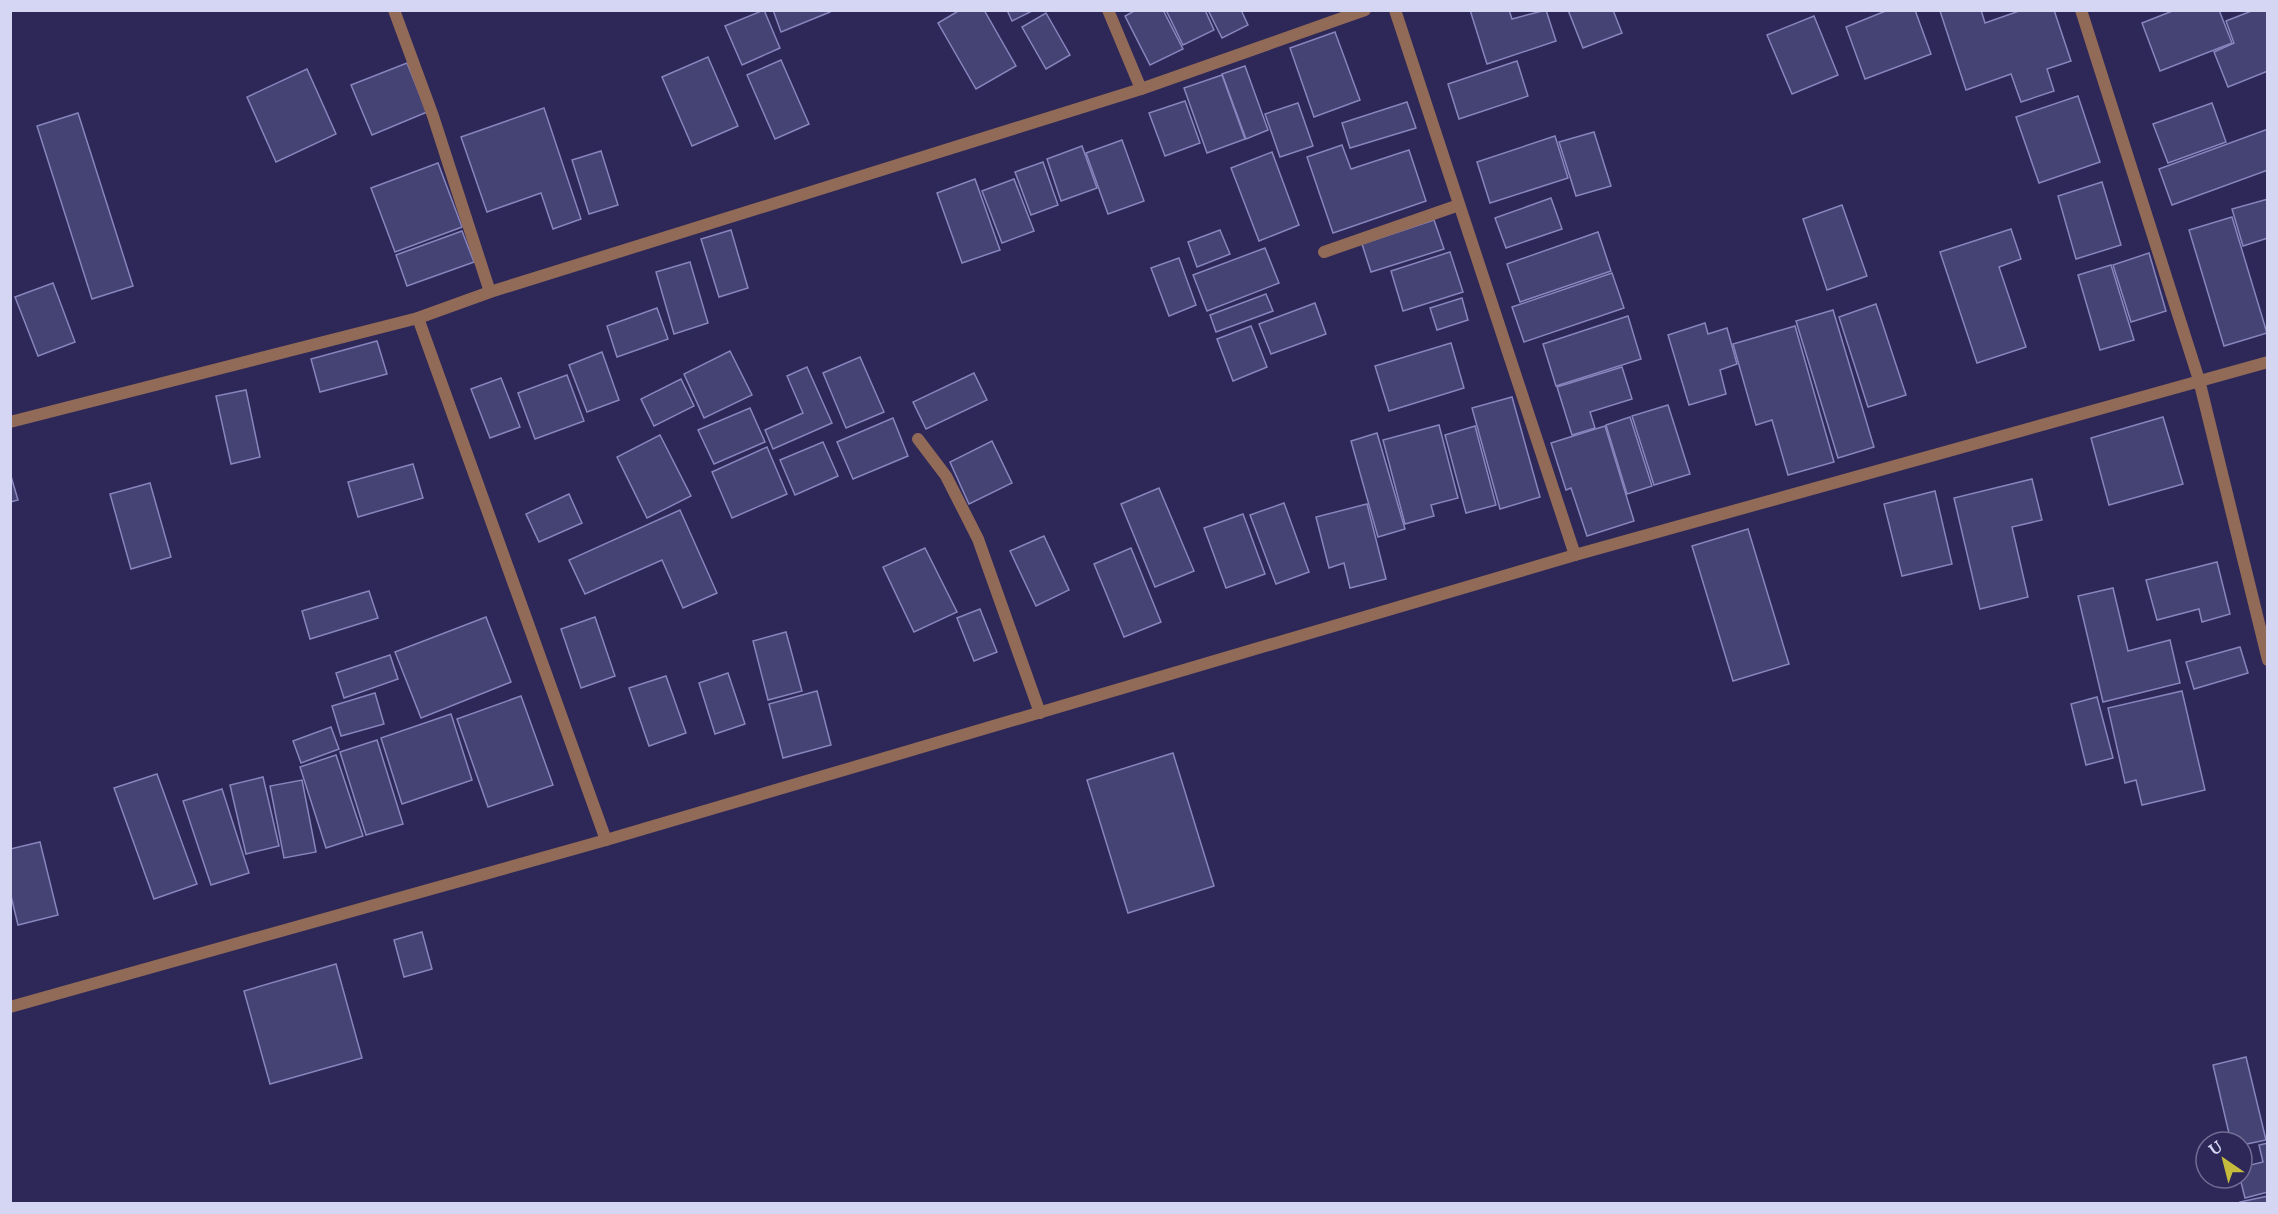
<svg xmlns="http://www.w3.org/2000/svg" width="2278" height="1214" font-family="Lora,serif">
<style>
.building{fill:#454274;stroke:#8785bd;stroke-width:1.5}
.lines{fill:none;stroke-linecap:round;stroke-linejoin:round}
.street{stroke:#926a58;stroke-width:12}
</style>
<rect width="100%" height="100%" fill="#2d2857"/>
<g class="building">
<path d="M764 10 780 48 742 65 725 26Z"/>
<path d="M773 10H829L830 12 781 32Z"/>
<path d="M960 10H984L1016 66 976 89 938 23Z"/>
<path d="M1007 10H1034L1012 21Z"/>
<path d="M1136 10H1163L1183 49 1150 65 1125 16Z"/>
<path d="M1166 10H1205L1214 30 1183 45Z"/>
<path d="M1208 10H1241L1248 25 1222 38Z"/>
<path d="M1470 10H1509L1512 19 1546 10 1556 41 1487 64Z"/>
<path d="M1568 10H1613L1622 33 1583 48Z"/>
<path d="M1888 10H1915L1931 54 1865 79 1846 27Z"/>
<path d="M1981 10 1985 23 2022 10H2054L2071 61 2047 69 2054 91 2021 102 2011 74 1966 90 1940 11Z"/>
<path d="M2175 10H2219L2232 43 2160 71 2142 23Z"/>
<path d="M2254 10H2266L2268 14V71L2228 87 2214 52 2234 43 2226 21Z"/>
<path d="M1046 13 1070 55 1046 69 1022 27Z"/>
<path d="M1814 16 1838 75 1792 94 1767 35Z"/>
<path d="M1335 32 1360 100 1314 117 1290 48Z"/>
<path d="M708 57 738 126 692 146 662 77Z"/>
<path d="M781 60 809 124 775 139 747 75Z"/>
<path d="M1517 61 1528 96 1459 119 1448 84Z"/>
<path d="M407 63 427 112 372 135 351 85Z"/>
<path d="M1245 66 1268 130 1246 139 1222 74Z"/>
<path d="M307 69 336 134 276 162 247 97Z"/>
<path d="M1222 75 1245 139 1207 153 1184 88Z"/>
<path d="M2078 96 2100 162 2039 183 2016 117Z"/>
<path d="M1185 101 1200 143 1165 156 1149 113Z"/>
<path d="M1407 102 1416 128 1350 148 1342 123Z"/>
<path d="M1298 103 1313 146 1280 157 1265 114Z"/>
<path d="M2212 103 2226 142 2168 163 2153 124Z"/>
<path d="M544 108 581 219 553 229 541 193 487 212 461 137Z"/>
<path d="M78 113 133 286 92 299 37 126Z"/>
<path d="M2268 129V170L2172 205 2159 169Z"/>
<path d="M1594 132 1611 186 1576 196 1559 142Z"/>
<path d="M1555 136 1568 178 1490 203 1477 162Z"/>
<path d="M1122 140 1144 201 1108 214 1086 153Z"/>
<path d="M1342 145 1351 169 1409 150 1426 201 1333 233 1307 157Z"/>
<path d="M1082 146 1097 188 1061 201 1047 159Z"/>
<path d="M601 151 618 205 589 214 572 160Z"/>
<path d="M1272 152 1299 225 1259 241 1231 168Z"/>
<path d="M1043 162 1058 205 1031 215 1015 172Z"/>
<path d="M438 163 462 227 395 252 371 188Z"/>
<path d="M975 179 1000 250 962 263 937 193Z"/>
<path d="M1014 179 1034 231 1002 243 982 191Z"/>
<path d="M2102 182 2121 245 2076 259 2058 196Z"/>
<path d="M1551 198 1562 229 1506 248 1495 218Z"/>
<path d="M2268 199V238L2243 246 2232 209Z"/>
<path d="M1842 205 1867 276 1827 290 1803 219Z"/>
<path d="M2232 217 2267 333 2224 346 2189 230Z"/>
<path d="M1434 220 1444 249 1371 272 1362 244Z"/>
<path d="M2011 229 2021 259 1999 267 2026 347 1977 363 1940 252Z"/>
<path d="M731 230 748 288 719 297 701 239Z"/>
<path d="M1220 230 1230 254 1197 267 1188 242Z"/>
<path d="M462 231 474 262 407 286 396 255Z"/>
<path d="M1598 232 1611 271 1520 302 1507 264Z"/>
<path d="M1265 248 1279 283 1207 311 1193 275Z"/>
<path d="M1450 252 1463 292 1403 311 1391 271Z"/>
<path d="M2149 253 2166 311 2131 322 2113 265Z"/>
<path d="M1179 258 1196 305 1169 316 1151 268Z"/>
<path d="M690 262 708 323 674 334 656 272Z"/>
<path d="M2111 265 2134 340 2100 350 2078 275Z"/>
<path d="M1612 273 1624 308 1524 342 1512 307Z"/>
<path d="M53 283 75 342 38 356 15 297Z"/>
<path d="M1266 294 1273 311 1216 332 1210 315Z"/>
<path d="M1462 298 1468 320 1437 330 1430 308Z"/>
<path d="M1315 303 1326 334 1271 354 1259 324Z"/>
<path d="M1876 304 1906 395 1868 407 1839 317Z"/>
<path d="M657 308 668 339 617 357 607 326Z"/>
<path d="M1833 310 1874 447 1838 458 1796 321Z"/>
<path d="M1628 316 1641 359 1556 386 1543 344Z"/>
<path d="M1705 323 1708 334 1727 328 1737 364 1720 370 1726 394 1689 405 1668 335Z"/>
<path d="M1251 326 1267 367 1233 381 1217 339Z"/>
<path d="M1795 326 1834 462 1788 475 1772 420 1756 425 1733 344Z"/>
<path d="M377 341 387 374 320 392 311 359Z"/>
<path d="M1451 343 1464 388 1389 411 1375 366Z"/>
<path d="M730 351 752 395 704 418 684 374Z"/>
<path d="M602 352 619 400 587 412 569 365Z"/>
<path d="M860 357 884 412 846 428 823 373Z"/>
<path d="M807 367 832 423 773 449 765 430 803 413 787 376Z"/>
<path d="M1622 367 1632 399 1590 412 1595 428 1572 435 1557 387Z"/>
<path d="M974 373 987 400 926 429 913 402Z"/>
<path d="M567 375 584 421 535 439 518 393Z"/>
<path d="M501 378 520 427 490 438 471 389Z"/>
<path d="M681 379 694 406 654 426 641 399Z"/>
<path d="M246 390 260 457 231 464 216 396Z"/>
<path d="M1512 397 1540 497 1500 509 1472 408Z"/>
<path d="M1668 405 1690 474 1654 485 1632 416Z"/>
<path d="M750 408 765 442 714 464 698 430Z"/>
<path d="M1630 417 1652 486 1627 494 1606 425Z"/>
<path d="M2163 417 2183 484 2109 505 2091 438Z"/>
<path d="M893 418 908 456 853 479 837 442Z"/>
<path d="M1439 425 1458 498 1431 505 1434 516 1405 524 1383 440Z"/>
<path d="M1475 426 1496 505 1466 513 1445 435Z"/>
<path d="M1605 426 1634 521 1587 536 1571 488 1566 490 1551 443Z"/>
<path d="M1377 433 1405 529 1378 537 1351 441Z"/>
<path d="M660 435 691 496 647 518 617 457Z"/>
<path d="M992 441 1012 483 969 504 950 462Z"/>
<path d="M823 442 838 476 795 495 780 460Z"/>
<path d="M767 447 787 494 732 518 712 472Z"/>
<path d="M413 464 423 498 358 517 348 482Z"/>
<path d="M10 473 18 500 10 502Z"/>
<path d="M2032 479 2042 520 2012 527 2028 597 1980 609 1954 498Z"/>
<path d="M150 483 171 557 131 569 110 494Z"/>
<path d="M1159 488 1194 571 1155 587 1121 504Z"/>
<path d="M1935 491 1952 564 1902 576 1884 504Z"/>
<path d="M569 494 582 523 539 542 526 514Z"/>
<path d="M1284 503 1309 572 1276 584 1250 515Z"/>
<path d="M1367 504 1386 579 1350 588 1344 563 1329 568 1316 517Z"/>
<path d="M680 510 717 593 683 608 662 560 585 594 569 560Z"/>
<path d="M1243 514 1265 574 1226 588 1204 528Z"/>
<path d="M1748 529 1789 664 1733 681 1692 546Z"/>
<path d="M1044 536 1069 590 1036 606 1010 551Z"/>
<path d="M925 548 957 612 914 632 883 567Z"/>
<path d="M1131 548 1161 622 1124 637 1094 564Z"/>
<path d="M2217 562 2230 614 2202 622 2199 609 2157 620 2146 580Z"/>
<path d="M2113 588 2128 651 2170 640 2180 683 2103 702 2078 596Z"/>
<path d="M369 591 378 618 310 639 302 611Z"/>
<path d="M980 609 997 652 974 661 957 618Z"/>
<path d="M486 617 511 682 421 718 395 652Z"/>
<path d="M595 617 615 676 581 688 561 629Z"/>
<path d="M786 632 802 691 768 700 753 641Z"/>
<path d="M2240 647 2248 673 2194 689 2186 662Z"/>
<path d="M390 655 398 679 344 698 336 673Z"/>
<path d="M728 673 745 724 715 734 699 683Z"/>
<path d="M666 676 686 733 649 746 629 688Z"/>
<path d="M817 691 831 745 783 758 769 704Z"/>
<path d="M2182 691 2205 790 2142 805 2136 780 2125 783 2108 708Z"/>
<path d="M375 693 384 724 341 736 332 706Z"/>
<path d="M521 696 553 785 488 807 457 719Z"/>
<path d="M2097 697 2113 758 2086 765 2071 704Z"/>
<path d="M451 714 472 780 402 804 381 738Z"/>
<path d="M331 727 339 749 301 763 293 741Z"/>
<path d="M377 740 403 824 366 835 340 752Z"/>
<path d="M1173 753 1214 886 1128 913 1087 780Z"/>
<path d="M336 755 363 836 326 848 300 767Z"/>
<path d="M157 774 197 884 154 899 114 788Z"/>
<path d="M263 777 279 846 246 854 230 785Z"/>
<path d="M302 780 316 852 284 858 270 786Z"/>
<path d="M222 789 249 873 211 885 183 801Z"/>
<path d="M40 842 58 915 18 925 10 892V849Z"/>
<path d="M422 932 432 969 404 977 394 940Z"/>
<path d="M336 964 362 1058 270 1084 244 991Z"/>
<path d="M2246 1057 2266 1140 2242 1145V1142H2231L2213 1065Z"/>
<path d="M2268 1143V1192L2245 1198 2240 1178 2242 1167 2263 1162 2259 1145Z"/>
<path d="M2268 1196V1204H2241L2240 1202Z"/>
</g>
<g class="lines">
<g class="street">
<path d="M394 10 433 116 490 292"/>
<path d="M1108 10 1141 89"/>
<path d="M1395 10 1575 555"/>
<path d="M2081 10 2199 380 2268 660"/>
<path d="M1324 252 1459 205"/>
<path d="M418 318 606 840"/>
<path d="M10 422 418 318 490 292 1141 89 1365 10"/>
<path d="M918 439 946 476 978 539 1040 713"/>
<path d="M10 1007 606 840 1575 555 2268 362"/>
</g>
</g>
<rect width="2278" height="1214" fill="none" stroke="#d5d5f4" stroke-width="24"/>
<g transform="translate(2224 1160) rotate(325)"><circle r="28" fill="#2d2857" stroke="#706d96" stroke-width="1.5"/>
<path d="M0-4.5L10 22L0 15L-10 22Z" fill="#c5bc3d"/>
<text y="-9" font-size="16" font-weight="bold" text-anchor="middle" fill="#d5d5f4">U</text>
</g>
</svg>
